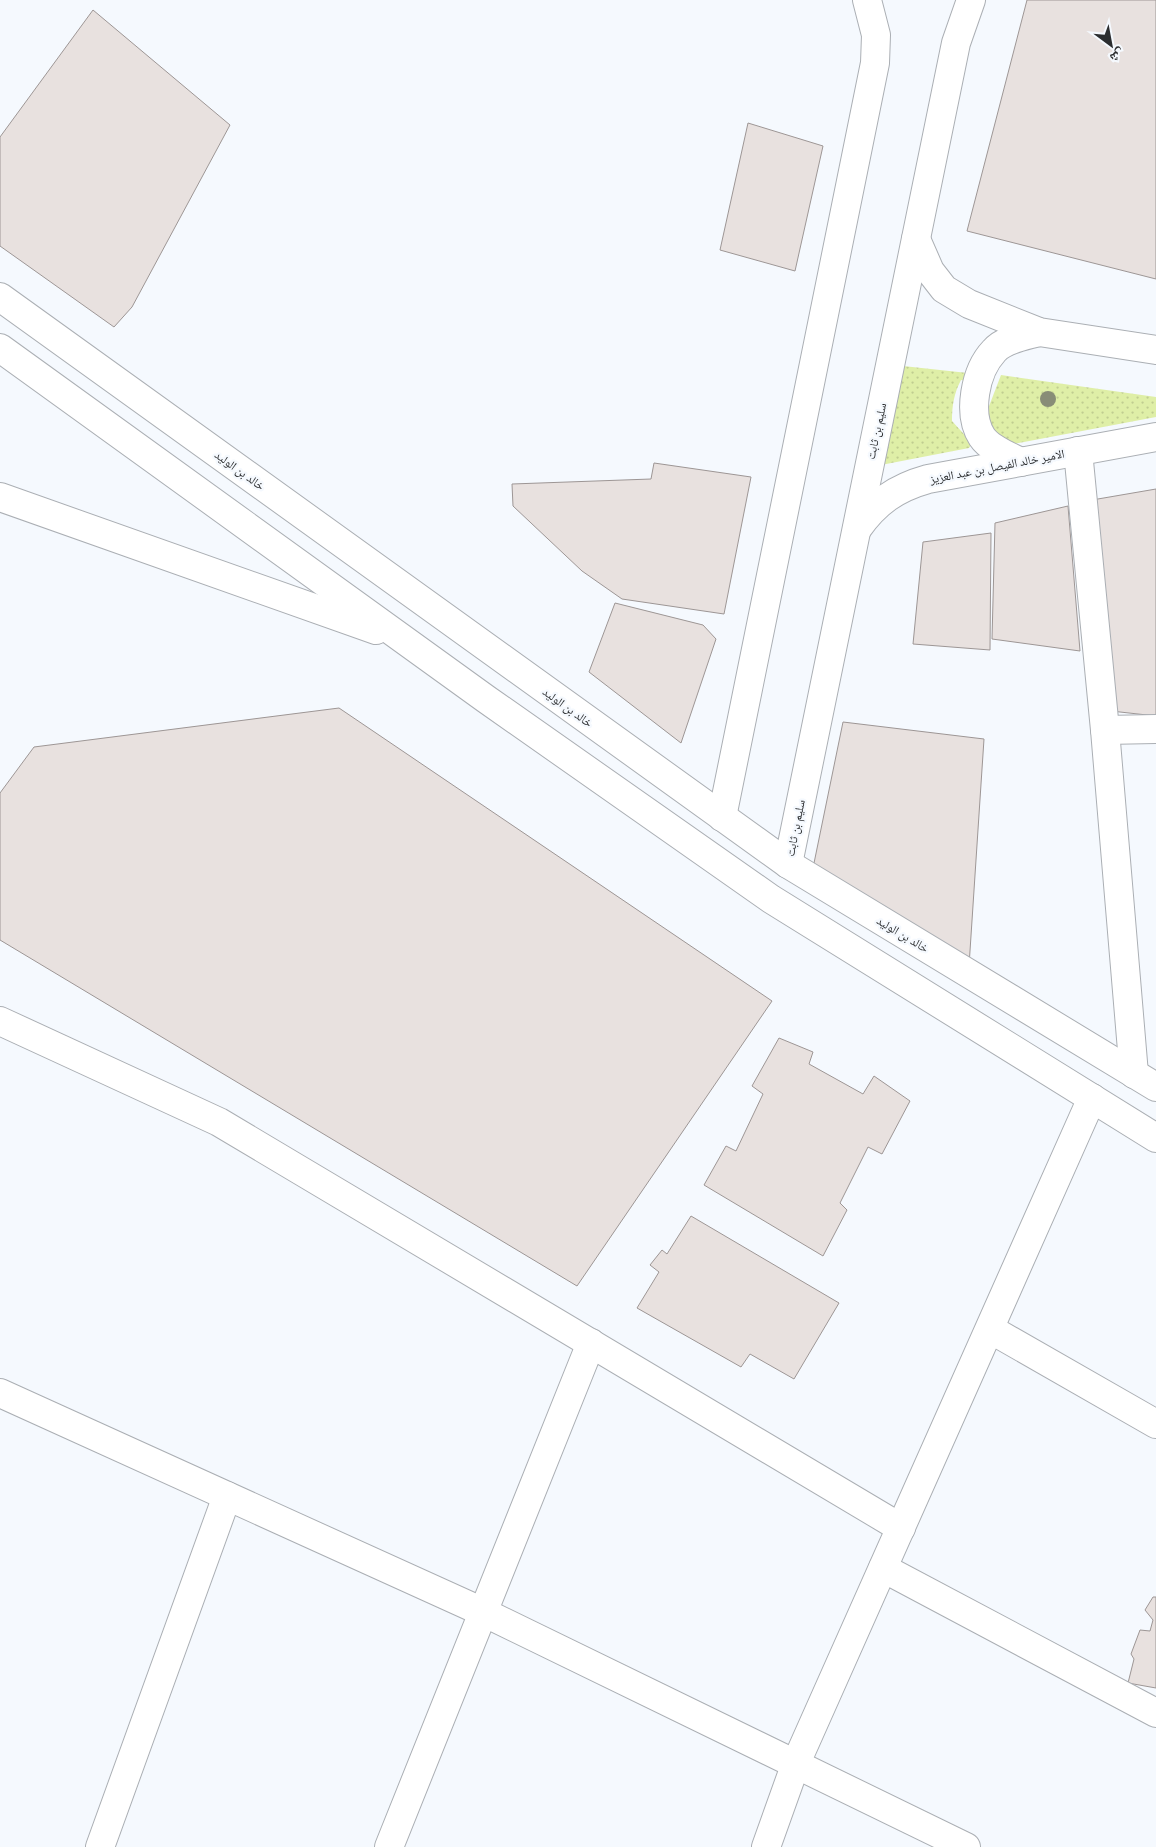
<svg xmlns="http://www.w3.org/2000/svg" width="1156" height="1847" font-family="Ubuntu,'Noto Naskh Arabic',sans-serif">
<style>
.grass{fill:url(#grass-dots)}
.building{fill:#e8e1df;stroke:#9d9695}
.lines{fill:none;stroke-linecap:round;stroke-linejoin:round}
.minor-casing{stroke:#abafb4;stroke-width:30}
.minor{stroke:#fff;stroke-width:28}
.tree{fill:#888d77}
.labels{text-anchor:middle;dominant-baseline:central;stroke-width:4.5;stroke-linejoin:round;paint-order:stroke}
.street-label{font-size:12px;fill:#2b2d2f;stroke:#f5f9fe}
</style>
<defs>
<pattern id="grass-dots" width="8" height="8" patternUnits="userSpaceOnUse" patternTransform="scale(1.25)"><rect width="8" height="8" fill="#dfefa7"/><path d="M2 2h.1M6 6h.1" fill="none" stroke="#c0cd90" stroke-width="1.8" stroke-linecap="round"/></pattern>
</defs>
<rect width="100%" height="100%" fill="#f5f9fe"/>
<g class="grass">
<path d="M903 366 977 374 973 382 961 380C954 393 952 406 952 421L972 443 969 448 881 465Z"/>
<path d="M1001 375 1156 397V417L1003 446 986 414Z"/>
</g>
<g class="building">
<path d="M1027 0H1156V279L967 231Z"/>
<path d="M93 10 230 125 132 307 114 327 0 246V137Z"/>
<path d="M748 123 823 146 795 271 720 250Z"/>
<path d="M654 463 751 477 724 614 622 599 582 571 513 506 512 484 651 479Z"/>
<path d="M1156 489V716L1111 711 1092 500Z"/>
<path d="M1068 506 1080 651 992 639 995 523Z"/>
<path d="M991 533 990 650 913 644 923 542Z"/>
<path d="M615 603 703 625 716 639 681 743 589 672Z"/>
<path d="M339 708 772 1001 577 1286 0 940V793L34 747Z"/>
<path d="M843 722 984 739 969 966 813 868Z"/>
<path d="M779 1038 813 1052 809 1064 863 1094 874 1076 910 1101 882 1154 868 1147 840 1203 847 1210 823 1256 704 1185 726 1146 736 1151 763 1094 752 1086Z"/>
<path d="M691 1216 839 1303 794 1379 750 1354 741 1367 637 1308 659 1272 650 1265 662 1250 667 1254Z"/>
<path d="M1153 1597H1156V1688L1128 1683 1134 1659 1131 1654 1140 1630 1150 1631 1153 1620 1145 1610Z"/>
</g>
<g class="lines">
<g class="minor-casing">
<g id="minor">
<path d="M916 239 930 271 944 289 969 304 1039 332 1156 350"/>
<path d="M0 297 788 864 1156 1087"/>
<path d="M0 348 486 699 771 899 1156 1138"/>
<path d="M1078 451 1105 730 1134 1074"/>
<path d="M1021 462C1009 456 990 449 982 437 967 414 975 371 994 351 1004 339 1025 336 1039 332"/>
<path d="M0 497 376 630"/>
<path d="M857 529C876 502 896 488 928 479L1156 437"/>
<path d="M1105 730 1156 729"/>
<path d="M722 817 875 63 876 35 867 0"/>
<path d="M788 864 956 43 971 0"/>
<path d="M0 1021 219 1122 901 1528"/>
<path d="M990 1329 1156 1424"/>
<path d="M0 1393 483 1612 966 1847"/>
<path d="M883 1568 1156 1713"/>
<path d="M100 1847 227 1496"/>
<path d="M389 1847 591 1343"/>
<path d="M766 1847 796 1763 1092 1098"/>
</g>
</g>
<use href="#minor" class="minor"/>
</g>
<circle class="tree" cx="1048" cy="399" r="8"/>
<g class="labels">
<g class="street-label">
<text transform="translate(876 431) rotate(-78)">سليم بن ثابت</text>
<text transform="translate(997 466) rotate(-11)">الامير خالد الفيصل بن عبد العزيز</text>
<text transform="translate(240 470) rotate(36)">خالد بن الوليد</text>
<text transform="translate(568 707) rotate(36)">خالد بن الوليد</text>
<text transform="translate(795 828) rotate(-79)">سليم بن ثابت</text>
<text transform="translate(903 934) rotate(31)">خالد بن الوليد</text>
</g>
</g>
<g transform="translate(1111 45) rotate(148)" stroke="#f5f9fe" stroke-width="4" paint-order="stroke">
<path d="M0-4L9 19L0 12L-9 19Z" fill="#2b2d2f"/>
<text y="-8" font-size="14" font-weight="bold" text-anchor="middle" fill="#2b2d2f">ش</text>
</g>
</svg>
